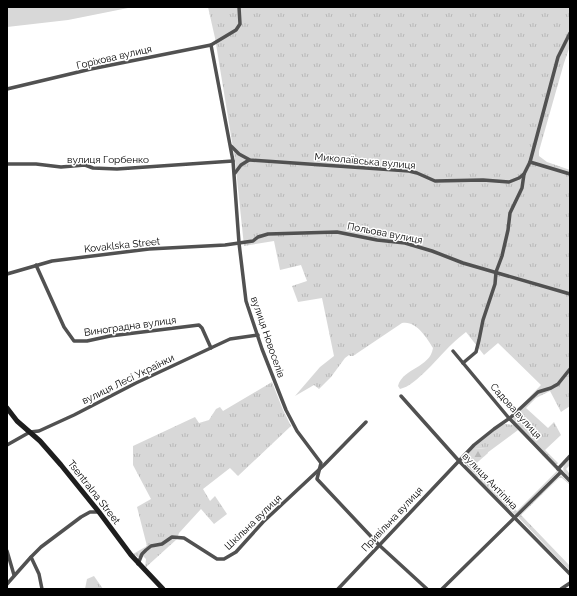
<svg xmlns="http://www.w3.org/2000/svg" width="577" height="596" font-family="Raleway,sans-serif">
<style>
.grass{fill:url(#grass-tufts)}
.forest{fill:url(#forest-firs)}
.garden{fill:#d8d8d8}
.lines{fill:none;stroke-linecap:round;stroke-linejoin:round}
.street{stroke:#515151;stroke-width:3.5}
.secondary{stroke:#1e1e1e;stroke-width:5}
.labels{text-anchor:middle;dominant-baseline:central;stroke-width:3;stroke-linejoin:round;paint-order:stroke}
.street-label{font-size:10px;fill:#000;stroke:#fff}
</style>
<defs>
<pattern id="grass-tufts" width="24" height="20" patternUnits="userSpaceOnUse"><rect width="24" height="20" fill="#d8d8d8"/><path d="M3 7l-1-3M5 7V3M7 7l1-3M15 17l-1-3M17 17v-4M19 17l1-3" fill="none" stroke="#b8b8b8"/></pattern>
<pattern id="forest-firs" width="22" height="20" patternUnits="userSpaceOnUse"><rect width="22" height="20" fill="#d8d8d8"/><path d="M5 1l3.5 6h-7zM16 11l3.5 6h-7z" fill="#b8b8b8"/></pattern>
</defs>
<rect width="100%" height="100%" fill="#fff"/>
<g class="grass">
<path d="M208 7H570V46L564 63 539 151V156L547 162 570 170V406L561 412 550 391 536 398 526 408 548 428 554 422 561 435 545 450 558 463 557 464H555L514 422 512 415 541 385 498 343 484 355 466 332C461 336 456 340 452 344 440 355 416 386 400 389L398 386C403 368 430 368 433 348 427 338 416 320 402 323L353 356H350L349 355 345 358 331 377 319 389 314 385 295 396 320 367 334 356 322 298 298 302 292 286 307 281 301 265 280 270 274 241 244 246 235 160 215 38Z"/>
<path d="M272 382 283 410 291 426 238 476 230 468 203 489 210 501 215 496 227 514 214 524 201 509 179 533 177 539 145 568 146 559 143 556 138 557 133 554 147 546 137 507 151 499 133 465V446L195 417 199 423 209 420 216 409 220 407 223 411Z"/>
<path d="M505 424 514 425 518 430 487 453 486 449 476 448 470 450 497 427Z"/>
<path d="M531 443 558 470V472L515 515 469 468 472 467 517 511 557 471Z"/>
<path d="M570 458V465L566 469 570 474V478C560 469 562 467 570 458Z"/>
<path d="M561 475 570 484V485L562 478H559L521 515 570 566V571L518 517Z"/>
<path d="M94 576 103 589H85L87 579Z"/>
</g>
<path class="forest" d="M474 448 487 449 488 453 471 468H469L462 460 470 450Z"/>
<path class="garden" d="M7 7H133L68 20 7 27Z"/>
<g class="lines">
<g class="street">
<path d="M570 33 558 57 530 162 570 174"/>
<path d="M211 45 233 161 239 243 246 301 262 349 286 410 297 431 321 463 317 479 379 545 427 589"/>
<path d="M7 89 91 69 211 45 236 30 240 24 239 7"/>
<path d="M231 146 239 154 250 160 409 171 417 173 435 181 483 180 509 182 519 178 524 174"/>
<path d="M7 164H36L61 167 85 165 93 168 117 169 233 161"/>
<path d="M235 173 241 165 249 160"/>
<path d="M36 265 64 327 74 341H87L110 336 199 325 202 328 211 348"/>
<path d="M7 274 52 261 149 249 225 245 253 241 258 237 268 234 337 232 377 240 405 243 432 251 463 263 570 294"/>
<path d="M453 351 508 417 570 481"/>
<path d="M463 363 476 352 479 340 483 320 495 284 496 272 502 256 508 230 510 213 522 188 524 174 530 162"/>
<path d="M401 396 459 461 570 574"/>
<path d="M7 445 30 432 39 431 74 415 136 383 230 339 258 335"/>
<path d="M558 469 570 456"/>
<path d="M7 551 14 575"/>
<path d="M31 557 39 574 42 589"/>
<path d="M138 564 142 554 146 550 151 546 162 544 172 537 184 538 217 559H224L236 552 263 522 324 465 366 422"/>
<path d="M7 584 31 557 41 547 81 517 90 512H99"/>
<path d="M338 589 474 445 494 429 510 418 538 392 551 388 558 384 570 369"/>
<path d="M442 589 561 472"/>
<path d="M561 589 570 583"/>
</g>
<path class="secondary" d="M7 408 17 421 40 441 61 465 99 512 131 555 163 589"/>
</g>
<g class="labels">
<g class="street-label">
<text transform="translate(114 57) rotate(-13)">Горіхова вулиця</text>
<text x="108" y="159">вулиця Горбенко</text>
<text transform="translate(365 161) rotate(5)">Миколаївська вулиця</text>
<text transform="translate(385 233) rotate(11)">Польова вулиця</text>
<text transform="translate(122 245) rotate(-6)">Kovaklska Street</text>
<text transform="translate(130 326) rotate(-8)">Виноградна вулиця</text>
<text transform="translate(268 337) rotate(71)">вулиця Новоселів</text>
<text transform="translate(128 379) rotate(-26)">вулиця Лесі Українки</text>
<text transform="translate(516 411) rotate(48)">Садова вулиця</text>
<text transform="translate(490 481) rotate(46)">вулиця Антіпіна</text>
<text transform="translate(94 492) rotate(52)">Tsentralna Street</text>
<text transform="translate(392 519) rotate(-47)">Привільна вулиця</text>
<text transform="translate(253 522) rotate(-44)">Шкільна вулиця</text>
</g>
</g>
<rect width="577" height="596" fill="none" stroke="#000000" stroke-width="16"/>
</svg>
